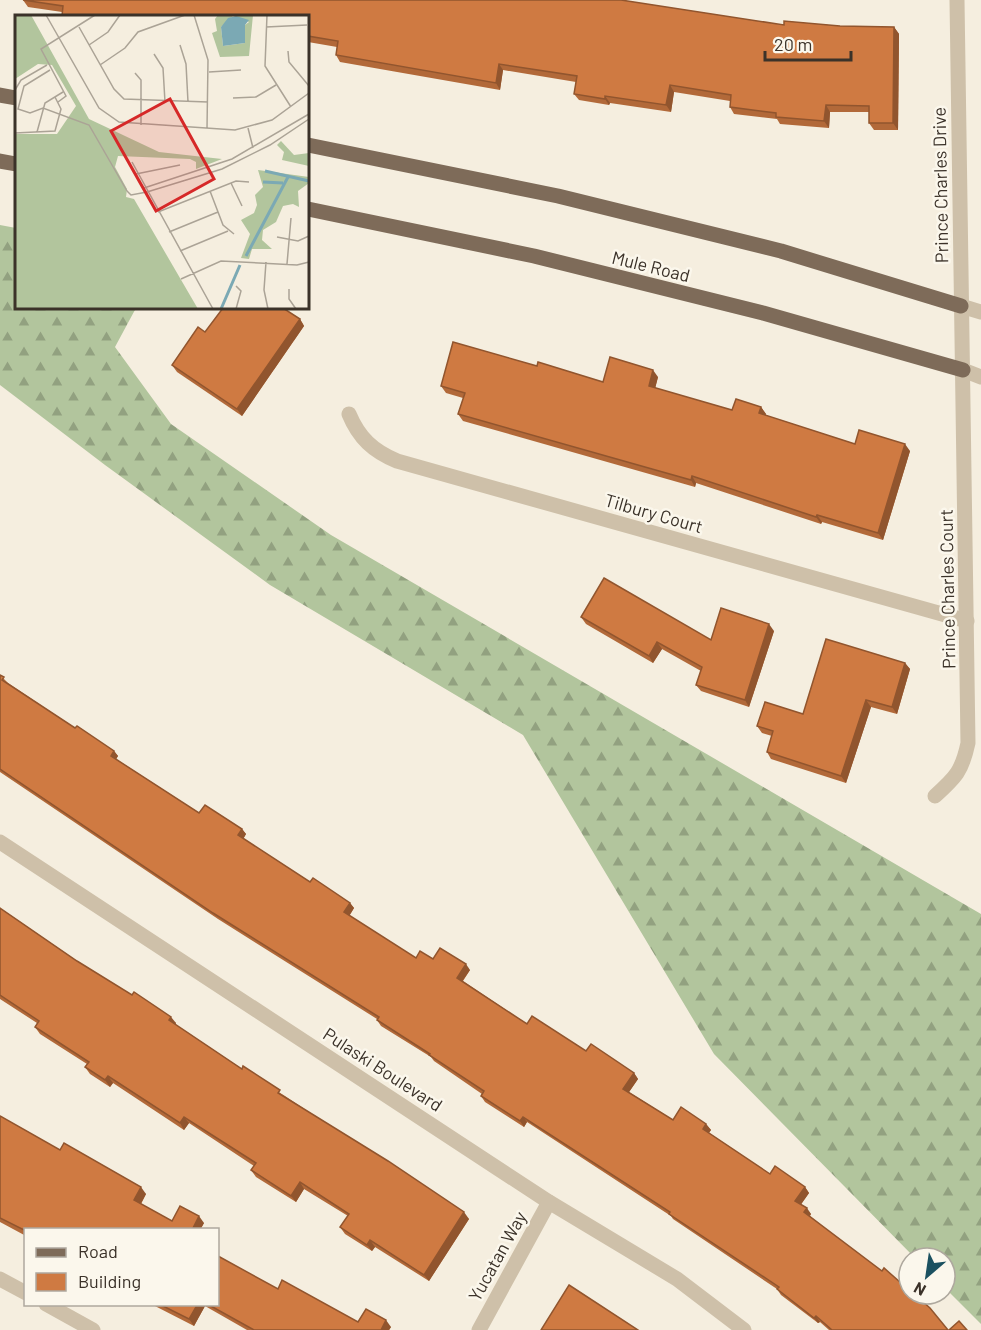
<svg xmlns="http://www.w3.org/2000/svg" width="981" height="1330" font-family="Barlow,sans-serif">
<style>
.forest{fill:url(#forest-firs)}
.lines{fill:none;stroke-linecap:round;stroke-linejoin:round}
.minor{stroke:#cec0a9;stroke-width:15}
.major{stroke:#7e6b59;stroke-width:15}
.wall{fill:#b26939}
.shaded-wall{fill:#91552e}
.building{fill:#cf7a42;stroke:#91552e;stroke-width:1.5}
.labels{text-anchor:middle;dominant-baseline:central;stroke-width:5;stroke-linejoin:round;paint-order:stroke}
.street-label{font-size:18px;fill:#3b3229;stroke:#fbf7ec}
.inset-river{fill:none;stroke:#7ba9b4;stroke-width:3}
.inset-road{fill:none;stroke:#aba396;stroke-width:1.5}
.view{fill:#d62828;fill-opacity:0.15;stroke:#d62828;stroke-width:3}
.inset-edge{fill:none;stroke:#3b3229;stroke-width:3}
</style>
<defs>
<pattern id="forest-firs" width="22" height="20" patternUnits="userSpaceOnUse" patternTransform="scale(1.5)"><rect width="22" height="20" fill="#b2c59d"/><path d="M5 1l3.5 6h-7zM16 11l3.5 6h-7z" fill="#92a180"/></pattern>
</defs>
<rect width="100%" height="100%" fill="#f5eedf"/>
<path class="forest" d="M0 225 16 228V308H136L115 347 171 424 331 535 981 914V1324L945 1288V1258H915L714 1054 523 735 270 585 105 465 0 385Z"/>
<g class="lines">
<g class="minor">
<path d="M961 306 981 312"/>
<path d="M963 370 981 377"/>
<path d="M349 414C359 438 373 451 397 461L967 621"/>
<path d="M935 796C956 777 962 771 968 743L957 0"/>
<path d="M0 842 549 1202 677 1279 744 1330"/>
<path d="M0 1279 26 1293"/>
<path d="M46 1304 93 1330"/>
<path d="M479 1330 549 1202"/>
</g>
<g class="major">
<path d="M0 95 16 98"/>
<path d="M308 145 558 196 781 251 961 306"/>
<path d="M0 161 16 164"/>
<path d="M308 209 534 256 763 313 963 370"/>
</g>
</g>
<g class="wall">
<path d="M23 0 784 25 894 27 899 34 898 130H874L869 123V112H830L829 128 780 124 777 119 734 114 730 107V101L674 92 671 112 610 103 609 105 579 100 574 94 576 82 503 70 500 90 340 62 336 55 337 47 308 42V16L62 12 28 7Z"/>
<path d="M300 319 304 326 242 416 177 372 172 365 205 332Z"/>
<path d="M658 377 655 388 732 410 761 407 766 414 765 415 855 444 910 451 883 540 822 522 821 524 696 483 695 487 463 421 458 414 463 398 446 393 441 386 603 382Z"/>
<path d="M581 617 711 640 774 631 749 707 701 691 696 685 701 671 662 649 653 663 586 624Z"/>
<path d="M905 663 910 669 897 714 871 707 846 783 771 759 767 752 772 736 762 733 757 726 803 714Z"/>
<path d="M0 675 8 683 75 728 114 751 118 756 116 759 199 813 242 829 246 834 243 839 310 882 350 903 354 908 349 916 416 958 433 959 470 970 463 981 527 1024 634 1073 638 1079 629 1092 673 1120 706 1124 711 1130 709 1133 770 1174 805 1187 809 1193 801 1204 811 1214 810 1216 948 1330H829L820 1322 818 1323 781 1295 777 1289 673 1219 671 1216 527 1122 524 1127 485 1102 481 1096 482 1094 434 1061 431 1057 381 1026 377 1020V1019L218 919 0 772Z"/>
<path d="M0 908 77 961 176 1023 175 1025 242 1069 285 1096 469 1219 429 1281 375 1247 372 1251 345 1234 340 1227 348 1216 304 1189 296 1202 256 1177 251 1170 254 1166 189 1123 184 1130 113 1083 110 1087 90 1074 85 1067 87 1064 40 1034 35 1027 37 1023 0 999Z"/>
<path d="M0 1116 60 1150 146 1194 141 1204 172 1221 204 1223 200 1230H26V1236L0 1222Z"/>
<path d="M278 1289 358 1322 391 1327 389 1330H247L205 1306 194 1326 153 1305H218Z"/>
</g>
<g class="shaded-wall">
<path d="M894 27 899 34 898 130 893 123Z"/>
<path d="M499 64 503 70 500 90 496 83Z"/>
<path d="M670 85 674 92 671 112 666 105Z"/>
<path d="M605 96 610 103 609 105 605 99Z"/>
<path d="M826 105 830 112 829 128 824 121Z"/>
<path d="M300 319 304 326 242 416 237 409Z"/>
<path d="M653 370 658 377 654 393 649 386Z"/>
<path d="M761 407 766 414 764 420 759 413Z"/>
<path d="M905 444 910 451 883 540 878 533Z"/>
<path d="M692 476 696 483 695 487 691 480Z"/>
<path d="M817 515 822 522 821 524 816 517Z"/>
<path d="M769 624 774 631 749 707 745 700Z"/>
<path d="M657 642 662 649 653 663 649 656Z"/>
<path d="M905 663 910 669 897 714 892 707Z"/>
<path d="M866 700 871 707 846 783 841 776Z"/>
<path d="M114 751 118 756 115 761 111 756Z"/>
<path d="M242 829 246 834 242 841 238 835Z"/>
<path d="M350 903 354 908 348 918 344 912Z"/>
<path d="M466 964 470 970 461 983 457 978Z"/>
<path d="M171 1017 176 1023 174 1027 169 1020Z"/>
<path d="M634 1073 638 1079 627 1095 623 1089Z"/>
<path d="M108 1076 113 1083 110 1087 105 1080Z"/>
<path d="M184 1117 189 1123 184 1130 180 1123Z"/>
<path d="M523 1117 527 1122 524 1127 520 1121Z"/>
<path d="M706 1124 711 1130 707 1135 703 1129Z"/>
<path d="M300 1182 304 1189 296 1202 291 1196Z"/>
<path d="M141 1187 146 1194 139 1207 134 1200Z"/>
<path d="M805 1187 809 1193 800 1206 795 1201Z"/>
<path d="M807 1208 811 1214 808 1218 804 1212Z"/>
<path d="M464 1212 469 1219 429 1281 424 1275Z"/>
<path d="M199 1216 204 1223 200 1230H192Z"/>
<path d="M370 1240 375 1247 372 1251 367 1245Z"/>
<path d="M197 1305H204L205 1306 194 1326 189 1319Z"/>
<path d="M816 1316 820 1322 818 1323 814 1318Z"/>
<path d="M386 1320 391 1327 389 1330H381Z"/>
</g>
<g class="building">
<path d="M23 0H621L784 25V21L840 26 894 27 893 123H869V106L826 105 824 121 776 117V113L730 107 731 95 670 85 666 105 605 96V99L574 94 577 76 499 64 496 83 336 55 338 41 308 36V16H62L63 6Z"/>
<path d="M223 308H283L300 319 237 409 172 365 198 327 205 332Z"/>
<path d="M453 342 537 366 538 362 603 382 610 357 653 370 649 386 732 410 736 399 761 407 759 413 855 444 859 430 905 444 878 533 817 515 816 517 692 476 691 480 458 414 465 393 441 386Z"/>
<path d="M604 578 711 640 721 608 769 624 745 700 696 685 702 667 657 642 649 656 581 617Z"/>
<path d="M826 639 905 663 892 707 866 700 841 776 767 752 773 731 757 726 765 702 803 714Z"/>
<path d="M0 675 4 677 2 680 75 728 77 726 114 751 111 756 199 813 205 805 242 829 238 835 310 882 313 878 350 903 344 912 416 958 420 951 433 959 440 948 466 964 457 978 527 1024 532 1016 586 1051 591 1044 634 1073 623 1089 673 1120 681 1107 706 1124 703 1129 770 1174 775 1166 805 1187 795 1201 807 1208 804 1212 882 1271 884 1268 909 1290V1294H914L930 1308 948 1330H832L816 1316 814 1318 777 1289 779 1287 669 1214 670 1212 523 1117 520 1121 481 1096 484 1091 429 1055 430 1054 377 1020 379 1017 213 913 0 769Z"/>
<path d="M0 908 77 961 132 995 134 992 171 1017 169 1020 242 1069 243 1066 280 1090 278 1093 388 1161 464 1212 424 1275 370 1240 367 1245 340 1227 349 1214 300 1182 291 1196 251 1170 256 1163 184 1117 180 1123 108 1076 105 1080 85 1067 89 1062 35 1027 39 1021 0 995Z"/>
<path d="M0 1116 60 1150 64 1143 141 1187 134 1200 172 1221 180 1206 199 1216 192 1230H26V1231L0 1218Z"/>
<path d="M218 1256 278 1289 282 1280 358 1322 366 1309 386 1320 381 1330H254L209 1305H218Z"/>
<path d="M569 1285 638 1330H541Z"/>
<path d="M161 1305H197L189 1319Z"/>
<path d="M959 1321 967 1330H949Z"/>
</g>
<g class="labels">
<g class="street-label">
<text transform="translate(940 185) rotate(-91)">Prince Charles Drive</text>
<text transform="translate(651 266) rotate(14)">Mule Road</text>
<text transform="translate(654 513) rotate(16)">Tilbury Court</text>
<text transform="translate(947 589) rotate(-91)">Prince Charles Court</text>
<text transform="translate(383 1069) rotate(33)">Pulaski Boulevard</text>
<text transform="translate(497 1256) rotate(-61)">Yucatan Way</text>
</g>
</g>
<g transform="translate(15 15)">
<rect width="294" height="294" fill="#f5eedf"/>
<path d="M203 0H238L234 41 205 42 197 18 202 16 200 4ZM218 1 234 7 230 10V28L208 31 206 12ZM243 155 294 162V168L283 176 284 192 278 189 268 191 261 207 248 215 247 225 257 234H237L234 244 226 243 235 219 226 205 239 198 242 190 240 180 248 172Z" fill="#b2c59d" fill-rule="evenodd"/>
<path d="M0 0H16L74 104 144 137 207 144 181 154V147L175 144 103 141 100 152 112 174 111 182 119 184 183 294H0V119H42L61 91 37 50 23 49 0 64ZM266 126 279 140 294 138V151L267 145 269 137 262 130Z" fill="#b2c59d"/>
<path d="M221 1 234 5 230 10V28L208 31 206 12 213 3Z" fill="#7ba9b4"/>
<path class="inset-river" d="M250 156 294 166M248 167 268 168M231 241 273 162M206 294 225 250"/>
<path class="inset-road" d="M31 0 84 93 104 107 220 115 257 105 294 78M179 0 193 45 192 114M252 0 250 51 276 92M64 12 99 74 109 84 193 87M251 12 292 10M74 30 93 17 105 0M165 30 171 49 173 87M273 36 274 47 294 71M139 39 148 53 150 87M85 50 110 33 123 17 170 0M35 55 9 71 3 94 15 98 28 93 74 110 112 176M194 57 226 55M120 58 126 65V110M0 75 6 65 32 50M218 83 241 82 261 70M43 87 51 81 26 34 80 0M233 113 238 133M22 117 30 88 48 77M0 118 40 116 46 94 40 82M117 147 198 294M121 159 165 150M216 168 227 191M129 173 217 144 294 99M112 176 116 180 132 177M195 176 208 210 219 219M132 177 207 154 255 130 294 104M143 197 221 166 234 167M154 217 203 197M262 222 283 226 294 221M165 236 213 216M251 247 249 275 253 294M272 249 276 203M166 264 206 246 282 250 294 247M221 271 226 276 221 294M274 274V284L281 294"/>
<path class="view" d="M155 84 199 164 141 196 96 116Z"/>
<rect width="294" height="294" class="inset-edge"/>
</g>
<rect x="24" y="1228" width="195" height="78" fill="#fbf7ec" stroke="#aea89e" stroke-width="1.5"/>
<rect x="36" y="1248" width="30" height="9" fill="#7e6b59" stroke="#aea89e" stroke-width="1.5"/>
<text x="78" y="1258" font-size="18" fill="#3b3229">Road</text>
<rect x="36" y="1273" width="30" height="18" fill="#cf7a42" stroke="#aea89e" stroke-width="1.5"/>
<text x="78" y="1288" font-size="18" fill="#3b3229">Building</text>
<g transform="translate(927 1276) rotate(209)"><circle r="28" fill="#fbf7ec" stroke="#aea89e" stroke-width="1.5"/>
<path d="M0-4.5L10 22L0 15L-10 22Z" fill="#1b5160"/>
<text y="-9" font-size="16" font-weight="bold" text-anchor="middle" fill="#3b3229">N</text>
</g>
<path d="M765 51v9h86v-9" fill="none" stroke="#3b3229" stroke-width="3"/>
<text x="774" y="51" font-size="18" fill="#3b3229" stroke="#fbf7ec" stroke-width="4.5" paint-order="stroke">20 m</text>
</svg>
